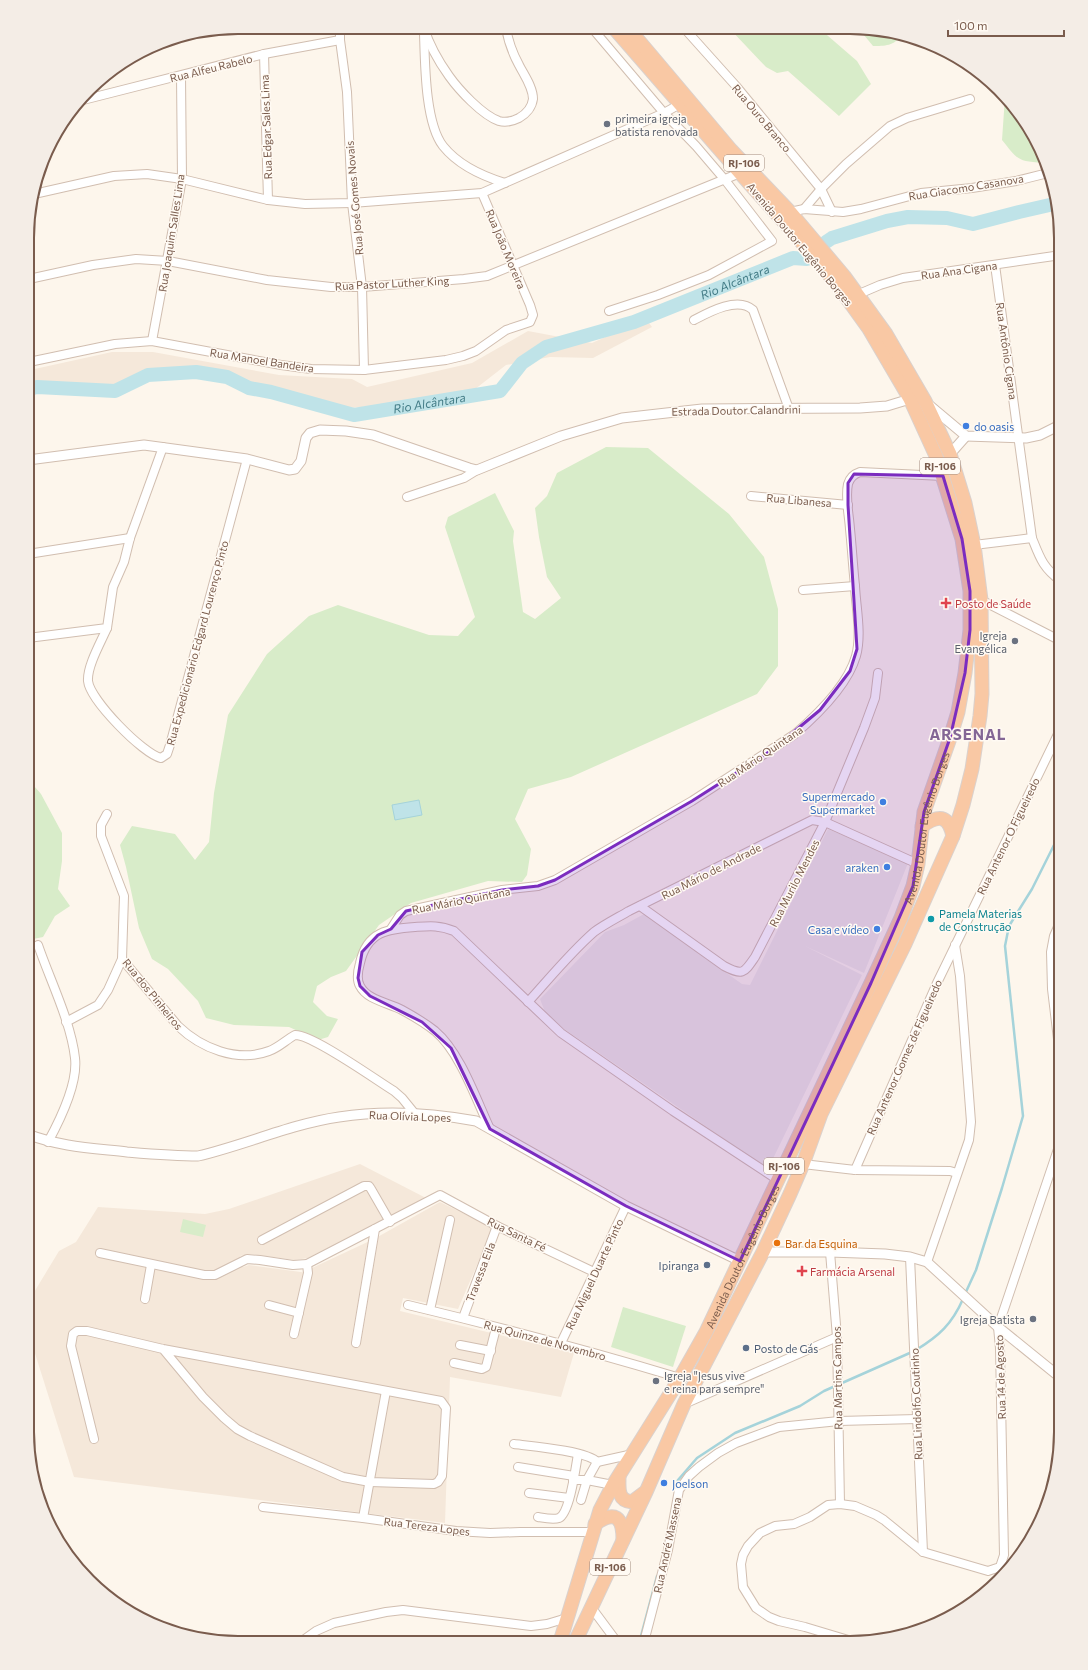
<svg xmlns="http://www.w3.org/2000/svg" width="1088" height="1670" font-family="Commissioner,sans-serif">
<style>
.residential{fill:#f5e8da}
.industrial{fill:#efe9e4}
.green{fill:#d8ecc9}
.water{fill:#bfe3e8;stroke:#a5d3da}
.lines{fill:none;stroke-linecap:round;stroke-linejoin:round}
.stream{stroke:#a5d3da;stroke-width:2.5}
.river{stroke:#bfe3e8;stroke-width:14}
.minor-casing{stroke:#d1beb0;stroke-width:10}
.tertiary-casing{stroke:#d1beb0;stroke-width:11}
.trunk-casing{stroke:#dad1cd;stroke-width:15}
.minor{stroke:#fff;stroke-width:8}
.tertiary{stroke:#fff;stroke-width:9}
.trunk{stroke:#f9c8a4;stroke-width:13}
.marked{fill:#7b2cbf;fill-opacity:0.2;stroke:#7b2cbf;stroke-width:3;stroke-linejoin:round}
.worship-dot{fill:#6b7280;stroke:#fffaf3;stroke-width:1.5}
.shop-dot{fill:#3f7fe0;stroke:#fffaf3;stroke-width:1.5}
.health-dot{fill:#e0444e;stroke:#fffaf3;stroke-width:1.5}
.culture-dot{fill:#0f9aa8;stroke:#fffaf3;stroke-width:1.5}
.food-dot{fill:#e8710a;stroke:#fffaf3;stroke-width:1.5}
.service-dot{fill:#5c6f8a;stroke:#fffaf3;stroke-width:1.5}
.labels{text-anchor:middle;dominant-baseline:central;stroke-width:3;stroke-linejoin:round;paint-order:stroke}
.shield{fill:#fffaf3;stroke:#a28b7f;stroke-width:1}
.shield-label{font-size:10px;font-weight:bold;fill:#7a5c4d}
.street-label{font-size:11px;fill:#7a5c4d;stroke:#fffaf3}
.worship-label{font-size:11px;fill:#5b616d;stroke:#fffaf3;text-anchor:start}
.shop-label{font-size:11px;fill:#366cbe;stroke:#fffaf3;text-anchor:end}
.health-label{font-size:11px;fill:#be3a42;stroke:#fffaf3;text-anchor:start}
.culture-label{font-size:11px;fill:#0d838f;stroke:#fffaf3;text-anchor:start}
.food-label{font-size:11px;fill:#c56008;stroke:#fffaf3;text-anchor:start}
.service-label{font-size:11px;fill:#4e5e75;stroke:#fffaf3;text-anchor:end}
.water-label{font-size:12px;font-style:italic;fill:#437c86;stroke:#fffaf3}
.district-label{font-size:15px;font-weight:bold;letter-spacing:1px;fill:#846695;stroke:#fffaf3}
.rim{fill:none;stroke:#7a5c4d;stroke-width:2}
</style>
<rect width="100%" height="100%" fill="#fdf6ec"/>
<g class="residential">
<path d="M646 319 652 327 593 358 550 357 506 365 461 400 333 409 255 392 222 376 168 370 140 373 107 390 74 387 29 380 30 370 112 352H153L279 375 352 379 367 387 472 363 528 331 592 343Z"/>
<path d="M360 1164 426 1198 392 1216 386 1217 376 1224 308 1258 295 1260 250 1254 240 1256 243 1267 249 1265 308 1273 312 1268 374 1239 440 1202 493 1228 458 1309 403 1298 400 1311 574 1353 561 1397 450 1377 445 1523 74 1477 27 1328V1292L33 1294 59 1251 76 1242 98 1207 205 1214 229 1209Z"/>
</g>
<path class="industrial" d="M828 829 908 863 864 973 805 946 862 975 768 1169 551 1020 545 1012 540 999 605 932 624 925 644 914 742 984 750 985Z"/>
<g class="green">
<path d="M729 28 820 29 857 61 871 84 839 116 788 71 777 73 766 67Z"/>
<path d="M859 29H878L901 35C895 46 884 46 873 46Z"/>
<path d="M1005 97 1017 109 1045 157 1046 161 1043 163C1017 161 1018 160 1002 140Z"/>
<path d="M606 447 648 448 729 514 764 557 778 609V666L757 694 571 777 528 789 515 819 531 849 527 875 522 882 488 881 411 903 379 925 346 971 331 977 317 986 313 1002 327 1016 338 1019 328 1037 318 1040 289 1027 234 1025 206 1018 198 1001 168 969 152 959 139 928 126 867 120 845 132 826 175 834 195 860 209 842 214 793 228 715 267 654 309 616 338 605 429 635 458 636 475 617 445 527 448 517 495 493 514 531 513 541 523 612 535 619 561 598 547 577 539 537 535 508 547 496 557 473Z"/>
<path d="M28 779 41 794 62 833V861L58 889 70 906 55 916 43 937 28 940V857L33 853 28 839Z"/>
<path d="M183 1219 206 1225 203 1237 180 1232Z"/>
<path d="M623 1307 686 1326 673 1367 611 1347Z"/>
</g>
<path class="water" d="M419 800 422 815 395 820 392 805Z"/>
<g class="lines">
<g class="stream">
<path d="M965 1294 976 1270 1002 1188 1023 1116 1005 946 1009 926 1032 889 1061 831"/>
<path d="M916 1350C939 1336 952 1324 963 1299"/>
<path d="M676 1489 678 1480 697 1458 735 1433 800 1406 824 1391 912 1352"/>
<path d="M638 1642 641 1636 657 1576"/>
</g>
<g class="river">
<path d="M826 242 832 238 887 221 908 217 947 218 973 224 1019 212 1054 204"/>
<path id="s1" d="M29 389 37 387 115 391 148 375 196 372 227 377 249 388 271 392 354 415 500 391 522 363 546 347 634 322 793 258 807 259"/>
</g>
<g class="minor-casing">
<g id="minor">
<path d="M340 27V40L347 92 352 203 362 287 364 370"/>
<path d="M424 28C429 44 439 62 449 76 459 90 482 115 499 121 506 123 513 121 519 118 526 114 532 107 533 99 533 87 524 75 519 65 513 54 508 40 506 28"/>
<path d="M592 28 664 113 696 146 725 180 772 241 709 275 658 295 609 311"/>
<path d="M684 28 736 86 821 189 832 212"/>
<path d="M424 33C425 63 425 123 443 146 459 166 482 176 505 183"/>
<path d="M264 54 268 200"/>
<path d="M83 100 264 54 340 40"/>
<path d="M34 194 114 176 147 174 182 179 268 200 305 204 352 203 482 193 664 113 680 104"/>
<path d="M804 209 821 189 846 164 890 126 907 118 970 99"/>
<path d="M790 212 804 209 843 212 861 209 921 193 972 188 1016 181 1048 173"/>
<path d="M995 265 1032 538C1040 558 1043 568 1061 581"/>
<path d="M29 279 93 265 136 259 168 261 267 280 331 287H362L464 279 487 276 740 173"/>
<path d="M859 294 880 285 903 278 1061 255"/>
<path d="M694 320C709 312 738 296 753 310L789 409"/>
<path d="M152 341 182 179 181 76"/>
<path d="M29 362 115 344 152 341 281 365 311 369 364 370 446 360 463 356 476 351 506 330 530 322 533 315 530 305 482 193"/>
<path d="M751 496 848 505"/>
<path d="M407 497 464 478 477 470"/>
<path d="M974 545 1032 538"/>
<path d="M28 554 130 538"/>
<path d="M803 590 855 586"/>
<path d="M981 600 1061 641"/>
<path d="M107 628C101 642 87 666 88 681 90 700 143 754 161 758L167 754 170 745 247 459"/>
<path d="M28 638 107 628 113 587 124 562 130 538 163 447"/>
<path d="M107 814 101 825V836L124 896 122 959 178 1026C201 1048 237 1063 269 1051 278 1048 286 1040 295 1035 312 1034 376 1080 394 1091L402 1098 415 1114"/>
<path d="M640 906 724 966C743 976 744 973 755 957L825 822 864 728 875 698 878 673"/>
<path d="M391 929 400 915 406 911 502 890 538 886 555 880 692 801 795 734C817 715 848 684 856 656 862 634 856 608 855 586 853 567 852 548 850 529 849 514 845 498 848 484 850 477 854 474 860 472L943 476"/>
<path d="M38 945C50 980 71 1022 75 1058 78 1083 60 1120 48 1142"/>
<path d="M528 1002C549 979 570 953 594 932 605 924 617 918 629 911L812 820 825 822 918 864"/>
<path d="M66 1022 98 1005 108 990 122 959"/>
<path d="M1061 1086 1060 1056 1052 989 1051 952 1054 936 1061 920"/>
<path d="M490 1129C476 1099 460 1052 435 1031 425 1023 413 1016 402 1010 389 1003 367 1000 360 986 356 979 358 970 360 963 367 931 388 929 415 927 430 926 439 925 454 931L561 1033 673 1111 778 1180"/>
<path d="M803 1164 855 1170 950 1171 957 1173"/>
<path d="M855 1170 937 983 1061 728"/>
<path d="M262 1240 364 1186H369L371 1189 390 1222"/>
<path d="M830 1252 837 1337 840 1504"/>
<path d="M100 1253 204 1275H215L247 1259 260 1260 293 1265 307 1264 440 1195 497 1226 594 1272"/>
<path d="M910 1257 923 1552"/>
<path d="M927 1262 969 1140 971 1122 960 976 955 945"/>
<path d="M145 1299 151 1265"/>
<path d="M269 1305 299 1313"/>
<path d="M408 1305C500 1327 590 1351 680 1378"/>
<path d="M430 1310 450 1220"/>
<path d="M463 1318 497 1226"/>
<path d="M294 1334 308 1273 307 1264"/>
<path d="M356 1343 375 1229"/>
<path d="M561 1343 626 1206"/>
<path d="M460 1345 491 1351"/>
<path d="M454 1363 482 1369 486 1367 496 1328"/>
<path d="M684 1404 837 1337"/>
<path d="M94 1439 71 1346 73 1334 77 1331H87L163 1349 441 1401 446 1408 442 1476 438 1482 434 1484 370 1482 343 1477 250 1436 237 1429 224 1418 203 1397 163 1349"/>
<path d="M514 1444C530 1446 588 1451 597 1462L587 1480 581 1500"/>
<path d="M597 1462 633 1454"/>
<path d="M518 1467 574 1476"/>
<path d="M573 1480H587L613 1485"/>
<path d="M529 1493 569 1498"/>
<path d="M263 1507 363 1518 456 1531 490 1533 520 1532H592"/>
<path d="M538 1517C544 1518 553 1520 559 1518 570 1513 576 1465 578 1454"/>
<path d="M363 1518 386 1391"/>
<path d="M591 1607 617 1642"/>
<path d="M302 1641 316 1631 334 1623 386 1612 403 1610 531 1626 547 1624 567 1618"/>
<path d="M644 1642 668 1550 679 1490 689 1476 699 1467 718 1453 736 1443 779 1427 839 1421 917 1419"/>
<path d="M855 1642 805 1627 779 1621 769 1617 756 1608 743 1587 741 1564 743 1555 748 1546 760 1533 775 1526 794 1524 810 1517 828 1505 840 1504 855 1506 876 1515 884 1520 923 1552 988 1571 1000 1567 1004 1555 1000 1348 998 1327 1058 1149 1061 1137"/>
</g>
</g>
<g class="tertiary-casing">
<g id="tertiary">
<path d="M929 405 966 436 1026 438 1040 435 1056 427 1061 421"/>
<path d="M950 454 966 436"/>
<path d="M28 460 144 445 247 459 289 470 295 469 301 461 306 438 310 433 320 430 346 431 373 435 469 468 477 470 561 436 622 418 702 409 860 408 887 406 910 399"/>
<path d="M27 1134C61 1147 92 1148 127 1152 151 1154 174 1156 198 1156 245 1145 291 1124 339 1117 384 1110 432 1113 476 1121L626 1206 740 1261"/>
<path d="M763 1252H830L885 1254 910 1257 927 1262 998 1327 1061 1378"/>
</g>
</g>
<g class="trunk-casing">
<g id="trunk">
<path d="M922 826C938 815 948 814 953 836"/>
<path d="M619 1476C619 1488 617 1501 632 1502L644 1493"/>
<path d="M595 1524C615 1510 623 1517 623 1540"/>
<path id="s2" d="M560 1642 600 1510 613 1485 680 1378 706 1332 871 983 901 918 913 886 918 864 924 812 950 738 958 712 965 673 970 630V591L962 539 936 456 910 399 869 329 836 283 793 232 740 173 614 28"/>
<path d="M575 1642 646 1492 684 1404 763 1252 790 1194 803 1164 821 1114 905 944 953 836 963 805 972 769 980 716 982 694 981 600 974 545 965 503 950 454 925 401 886 334 844 276 790 212 731 150 628 28"/>
</g>
</g>
<use href="#minor" class="minor"/>
<use href="#tertiary" class="tertiary"/>
<use href="#trunk" class="trunk"/>
</g>
<path class="marked" d="M854 474 943 476 962 539 970 591V630L965 673 950 738 924 812 913 886 871 983 740 1261 626 1206 490 1129 451 1048 422 1022 370 996 360 986 358 978 362 952 378 935 391 929 406 911 502 890 538 886 555 880 692 801 772 750 820 710 850 671 857 649 848 505V483Z"/>
<g class="worship-dot">
<circle cx="607" cy="124" r="4"/>
<circle cx="1015" cy="641" r="4"/>
<circle cx="1033" cy="1319" r="4"/>
<circle cx="656" cy="1381" r="4"/>
</g>
<g class="shop-dot">
<circle cx="966" cy="426" r="4"/>
<circle cx="883" cy="802" r="4"/>
<circle cx="887" cy="867" r="4"/>
<circle cx="877" cy="929" r="4"/>
<circle cx="664" cy="1483" r="4"/>
</g>
<g class="health-dot">
<path d="M944 597h4v4h4v4h-4v4h-4v-4h-4v-4h4z"/>
<path d="M800 1265h4v4h4v4h-4v4h-4v-4h-4v-4h4z"/>
</g>
<circle class="culture-dot" cx="931" cy="919" r="4"/>
<circle class="food-dot" cx="777" cy="1243" r="4"/>
<g class="service-dot">
<circle cx="707" cy="1265" r="4"/>
<circle cx="746" cy="1348" r="4"/>
</g>
<g class="labels">
<g class="shield">
<rect x="724" y="155" width="40" height="16" rx="3"/>
<rect x="920" y="458" width="40" height="16" rx="3"/>
<rect x="764" y="1158" width="40" height="16" rx="3"/>
<rect x="590" y="1559" width="40" height="16" rx="3"/>
</g>
<g class="shield-label">
<text x="744" y="163">RJ-106</text>
<text x="940" y="466">RJ-106</text>
<text x="784" y="1166">RJ-106</text>
<text x="610" y="1567">RJ-106</text>
</g>
<g class="street-label">
<text transform="translate(211 68) rotate(-14)">Rua Alfeu Rabelo</text>
<text transform="translate(762 118) rotate(50)">Rua Ouro Branco</text>
<text transform="translate(266 127) rotate(-92)">Rua Edgar Sales Lima</text>
<text transform="translate(966 187) rotate(-9)">Rua Giacomo Casanova</text>
<text transform="translate(354 198) rotate(-95)">Rua José Gomes Novais</text>
<text transform="translate(171 233) rotate(-81)">Rua Joaquim Salles Lima</text>
<text transform="translate(800 244) rotate(50)">Avenida Doutor Eugênio Borges</text>
<text transform="translate(506 249) rotate(67)">Rua João Moreira</text>
<text transform="translate(959 270) rotate(-8)">Rua Ana Cigana</text>
<text transform="translate(392 283) rotate(-3)">Rua Pastor Luther King</text>
<text transform="translate(1007 351) rotate(82)">Rua Antônio Cigana</text>
<text transform="translate(262 360) rotate(9)">Rua Manoel Bandeira</text>
<text transform="translate(736 410) rotate(-1)">Estrada Doutor Calandrini</text>
<text transform="translate(799 500) rotate(5)">Rua Libanesa</text>
<text transform="translate(197 643) rotate(-75)">Rua Expedicionário Edgard Lourenço Pinto</text>
<text transform="translate(760 756) rotate(-34)">Rua Mário Quintana</text>
<text stroke="none"><textPath href="#s2" startOffset="897">Avenida Doutor Eugênio Borges</textPath></text>
<text transform="translate(1008 836) rotate(-64)">Rua Antenor O Figueiredo</text>
<text transform="translate(711 871) rotate(-27)">Rua Mário de Andrade</text>
<text transform="translate(794 883) rotate(-63)">Rua Murilo Mendes</text>
<text transform="translate(461 900) rotate(-11)">Rua Mário Quintana</text>
<text transform="translate(153 994) rotate(51)">Rua dos Pinheiros</text>
<text transform="translate(904 1057) rotate(-66)">Rua Antenor Gomes de Figueiredo</text>
<text transform="translate(410 1116) rotate(2)">Rua Olívia Lopes</text>
<text transform="translate(517 1234) rotate(26)">Rua Santa Fé</text>
<text stroke="none"><textPath href="#s2" startOffset="429">Avenida Doutor Eugênio Borges</textPath></text>
<text transform="translate(480 1272) rotate(-69)">Travessa Eila</text>
<text transform="translate(594 1274) rotate(-65)">Rua Miguel Duarte Pinto</text>
<text transform="translate(545 1340) rotate(15)">Rua Quinze de Novembro</text>
<text transform="translate(1000 1377) rotate(-92)">Rua 14 de Agosto</text>
<text transform="translate(837 1378) rotate(-91)">Rua Martins Campos</text>
<text transform="translate(916 1404) rotate(-92)">Rua Lindolfo Coutinho</text>
<text transform="translate(427 1526) rotate(7)">Rua Tereza Lopes</text>
<text transform="translate(667 1545) rotate(-78)">Rua André Massena</text>
</g>
<g class="worship-label">
<text x="615" y="118">primeira igreja<tspan x="615" dy="13">batista renovada</tspan></text>
<text x="1007" y="635" text-anchor="end">Igreja<tspan x="1007" dy="13">Evangélica</tspan></text>
<text x="1025" y="1319" text-anchor="end">Igreja Batista</text>
<text x="664" y="1375">Igreja "Jesus vive<tspan x="664" dy="13">e reina para sempre"</tspan></text>
</g>
<g class="shop-label">
<text x="974" y="426" text-anchor="start">do oasis</text>
<text x="875" y="796">Supermercado<tspan x="875" dy="13">Supermarket</tspan></text>
<text x="879" y="867">araken</text>
<text x="869" y="929">Casa e vídeo</text>
<text x="672" y="1483" text-anchor="start">Joelson</text>
</g>
<g class="health-label">
<text x="955" y="603">Posto de Saúde</text>
<text x="810" y="1271">Farmácia Arsenal</text>
</g>
<g class="culture-label">
<text x="939" y="913">Pamela Materias<tspan x="939" dy="13">de Construção</tspan></text>
</g>
<g class="food-label">
<text x="785" y="1243">Bar da Esquina</text>
</g>
<g class="service-label">
<text x="699" y="1265">Ipiranga</text>
<text x="754" y="1348" text-anchor="start">Posto de Gás</text>
</g>
<g class="water-label">
<text stroke="none"><textPath href="#s1" startOffset="748">Rio Alcântara</textPath></text>
<text stroke="none"><textPath href="#s1" startOffset="412">Rio Alcântara</textPath></text>
</g>
<g class="district-label">
<text x="968" y="734">ARSENAL</text>
</g>
</g>
<path d="M0 0H1088V1670H0ZM238 34H850A204 204 0 0 1 1054 238V1432A204 204 0 0 1 850 1636H238A204 204 0 0 1 34 1432V238A204 204 0 0 1 238 34Z" fill="#f4ede6" fill-rule="evenodd"/>
<path class="rim" d="M238 34H850A204 204 0 0 1 1054 238V1432A204 204 0 0 1 850 1636H238A204 204 0 0 1 34 1432V238A204 204 0 0 1 238 34Z"/>
<path d="M948 30v6h116v-6" fill="none" stroke="#7a5c4d" stroke-width="2"/>
<text x="954" y="30" font-size="12" fill="#7a5c4d" stroke="#fffaf3" stroke-width="3" paint-order="stroke">100 m</text>
</svg>
